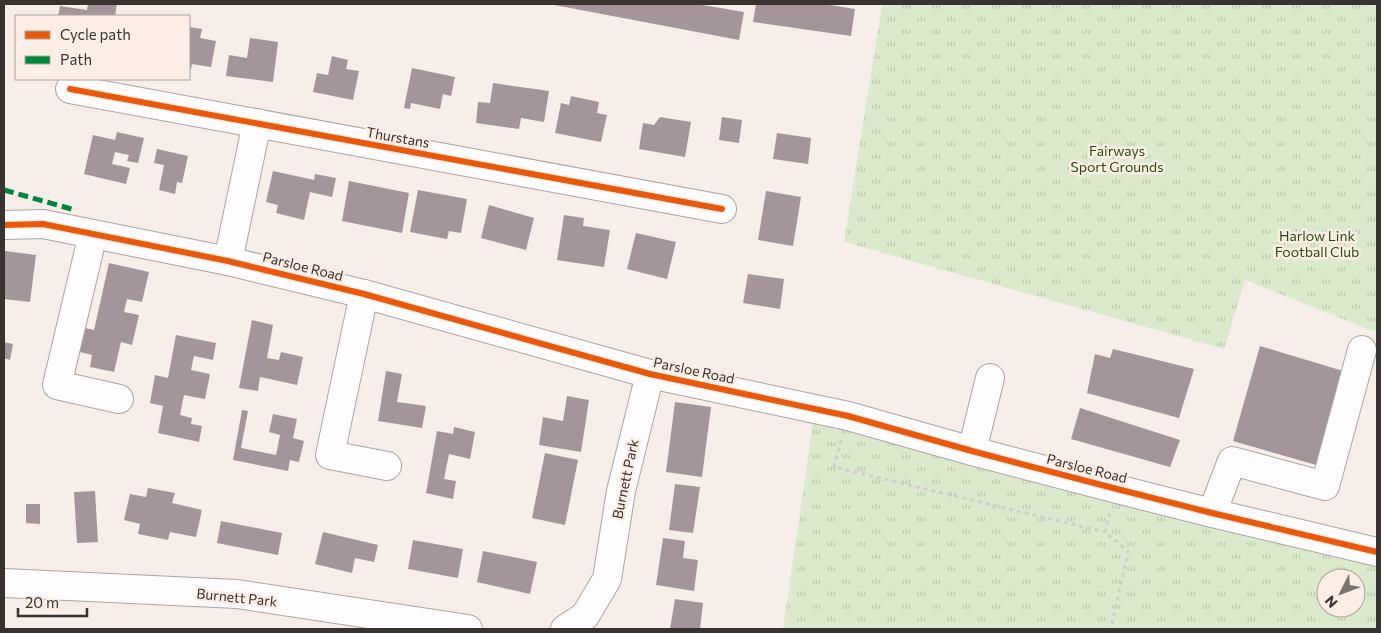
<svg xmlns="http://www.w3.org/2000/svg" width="1381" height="633" font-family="Commissioner,sans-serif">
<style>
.park{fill:url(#park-tufts);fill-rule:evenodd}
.building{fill:#a4959a}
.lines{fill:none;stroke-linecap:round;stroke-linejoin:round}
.minor-casing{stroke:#aca5a2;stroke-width:30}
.path{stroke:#d1cecb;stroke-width:3;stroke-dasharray:4 4;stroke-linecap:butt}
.minor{stroke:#fefcfc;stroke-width:28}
.quiet{stroke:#00873e;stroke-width:5;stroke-dasharray:10 5;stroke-linecap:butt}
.cycleway-casing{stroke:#fcede5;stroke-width:9}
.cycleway{stroke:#e8590c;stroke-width:6}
.labels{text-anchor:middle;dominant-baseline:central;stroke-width:5;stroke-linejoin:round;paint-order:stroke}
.street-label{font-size:14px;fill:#393330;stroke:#fcede5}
.park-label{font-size:14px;fill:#294f10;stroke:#fcede5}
</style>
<defs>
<pattern id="park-tufts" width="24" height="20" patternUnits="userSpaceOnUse" patternTransform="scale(1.25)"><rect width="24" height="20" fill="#dbeacc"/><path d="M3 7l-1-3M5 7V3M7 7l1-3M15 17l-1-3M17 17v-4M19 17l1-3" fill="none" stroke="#bdc9b0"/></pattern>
</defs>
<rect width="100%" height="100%" fill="#f7eeea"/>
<g class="park">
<path d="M882 4H1377V332L1370 330 1245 280 1224 349 844 242Z"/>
<path d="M815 409 1377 547V629H783ZM1326 578H1356V608H1326Z"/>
</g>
<g class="building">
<path d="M88 4H117L115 16H58L60 6 87 10Z"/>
<path d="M549 4H697L744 12 739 40Z"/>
<path d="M756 4H824L855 9 851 36 753 22Z"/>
<path d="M189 27 202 29 200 38 216 41 211 67 192 64 191 69H189Z"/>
<path d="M250 38 278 42 273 82 226 76 229 55 247 58Z"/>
<path d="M332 56 348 60 346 69 359 71 353 100 313 92 317 73 328 75Z"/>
<path d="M412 68 455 77 451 96 443 94 440 109 411 103 410 109 404 108Z"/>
<path d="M493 83 549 91 544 122 521 118 519 129 476 123 478 102 490 103Z"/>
<path d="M571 96 599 102 597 113 607 115 601 142 555 133 561 103 569 105Z"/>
<path d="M660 117 691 122 685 157 639 149 643 123 654 125Z"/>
<path d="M722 117 742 120 739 143 719 140Z"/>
<path d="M117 132 144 138 138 163 127 161 129 155 115 152 112 164 130 168 126 184 84 174 93 135 115 140Z"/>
<path d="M777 133 811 138 808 164 773 159Z"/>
<path d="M157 149 188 156 182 183 177 182 175 194 159 190 164 165 154 163Z"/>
<path d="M273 171 314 180 315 174 336 178 332 197 310 192 304 220 276 213 278 205 266 202Z"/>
<path d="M349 181 409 193 402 233 342 221Z"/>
<path d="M418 190 467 199 461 233 449 231 447 239 410 232Z"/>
<path d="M766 191 801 197 793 246 758 240Z"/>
<path d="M489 205 534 218 526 250 481 238Z"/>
<path d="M564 215 584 218 583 226 610 230 604 267 557 260Z"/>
<path d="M636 233 676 242 667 279 627 269Z"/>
<path d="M5 251 36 255 30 302 4 299Z"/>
<path d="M109 263 149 272 142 302 127 299 124 312 139 315 132 345 121 342 114 372 90 367 92 355 76 351 81 327 94 330Z"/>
<path d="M748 274 784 279 780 309 743 303Z"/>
<path d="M252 320 273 325 267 358 279 360 281 352 303 357 297 385 260 377 258 391 239 388Z"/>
<path d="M176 335 216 343 213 360 194 356 191 370 210 374 205 399 184 395 180 415 192 418 191 424 202 426 199 442 158 433 163 406 150 403 155 375 168 378Z"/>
<path d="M4 342 13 344 10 360 4 358Z"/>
<path d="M1260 346 1350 373 1323 467 1233 441Z"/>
<path d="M1113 349 1194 369 1179 418 1087 393 1095 354 1110 358Z"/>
<path d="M386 371 402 374 397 402 426 406 422 428 378 421Z"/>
<path d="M567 396 589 400 581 452 539 445 543 417 563 421Z"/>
<path d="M675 402 711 407 702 477 666 472Z"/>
<path d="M1080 408 1180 440 1170 467 1071 439Z"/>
<path d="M242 410 248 411 241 448 276 455 280 435 269 432 273 414 297 419 293 438 304 441 299 462 290 460 288 471 233 460Z"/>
<path d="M454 427 475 432 470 459 449 454 444 479 456 481 453 499 426 493 437 431 453 434Z"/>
<path d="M545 453 578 460 565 525 532 518Z"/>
<path d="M675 484 700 487 693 533 669 530Z"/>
<path d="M148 488 175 493 172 503 202 510 196 537 170 532 168 540 138 534 140 524 124 520 130 494 146 497Z"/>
<path d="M95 491 98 542 77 543 74 492Z"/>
<path d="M26 504H40V524L26 523Z"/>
<path d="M221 521 282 533 278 555 217 543Z"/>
<path d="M323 532 378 545 374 562 355 558 352 573 315 564Z"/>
<path d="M663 538 685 541 683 558 698 560 694 591 656 585Z"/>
<path d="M413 540 463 549 458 578 408 569Z"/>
<path d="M483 551 537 562 530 594 477 582Z"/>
<path d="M675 599 703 603 700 629H670Z"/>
</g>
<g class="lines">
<g class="minor-casing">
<g id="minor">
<path d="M70 89 722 209"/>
<path d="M4 225 43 224 228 261 364 294 650 374 848 416 972 451 1117 489 1212 513 1377 552"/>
<path d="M93 234 57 385 119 399"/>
<path d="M228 261 257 123"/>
<path d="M364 294 330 455 387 466"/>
<path d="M972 451 990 378"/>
<path d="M1212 513 1232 461 1325 486 1362 350"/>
<path d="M4 583 237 594 468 629"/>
<path d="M565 629 585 616 607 579 621 491 650 374"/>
</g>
</g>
<g class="path">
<path d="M841 440 834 467 1105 532"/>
<path d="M1110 513 1105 532 1128 551 1111 629"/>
</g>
<use href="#minor" class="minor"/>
<path class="quiet" d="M4 190 75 210"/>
<g class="cycleway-casing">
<g id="cycleway">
<path d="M70 89 722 209"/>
<path d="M4 225 43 224 228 261 364 294 650 374 848 416 972 451 1117 489 1212 513 1377 552"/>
</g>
</g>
<use href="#cycleway" class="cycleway"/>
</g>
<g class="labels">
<g class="street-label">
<text transform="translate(398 137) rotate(10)">Thurstans</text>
<text transform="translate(303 266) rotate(14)">Parsloe Road</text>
<text transform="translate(694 370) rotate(12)">Parsloe Road</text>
<text transform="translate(1087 468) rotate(14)">Parsloe Road</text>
<text transform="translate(625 479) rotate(-78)">Burnett Park</text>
<text transform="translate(237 597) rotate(6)">Burnett Park</text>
</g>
<g class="park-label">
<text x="1117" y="150">Fairways<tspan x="1117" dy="16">Sport Grounds</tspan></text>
<text x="1317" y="235">Harlow Link<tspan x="1317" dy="16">Football Club</tspan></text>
</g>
</g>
<rect width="1381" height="633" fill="none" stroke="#393330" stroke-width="10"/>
<rect x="15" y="15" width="175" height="65" fill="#fcede5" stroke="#aea39d"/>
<rect x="25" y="31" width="25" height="8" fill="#e8590c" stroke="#aea39d"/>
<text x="60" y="40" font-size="15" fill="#393330">Cycle path</text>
<rect x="25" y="56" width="25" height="8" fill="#00873e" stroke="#aea39d"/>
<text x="60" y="65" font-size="15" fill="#393330">Path</text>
<g transform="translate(1341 593) rotate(228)"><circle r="24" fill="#fcede5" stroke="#aea39d"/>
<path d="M0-4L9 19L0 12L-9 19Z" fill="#7c7471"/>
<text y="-8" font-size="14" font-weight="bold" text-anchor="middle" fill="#393330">N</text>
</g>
<path d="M18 608v8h69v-8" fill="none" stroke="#393330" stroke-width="2.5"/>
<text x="25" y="608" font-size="15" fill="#393330" stroke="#fcede5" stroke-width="4" paint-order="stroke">20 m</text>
</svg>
